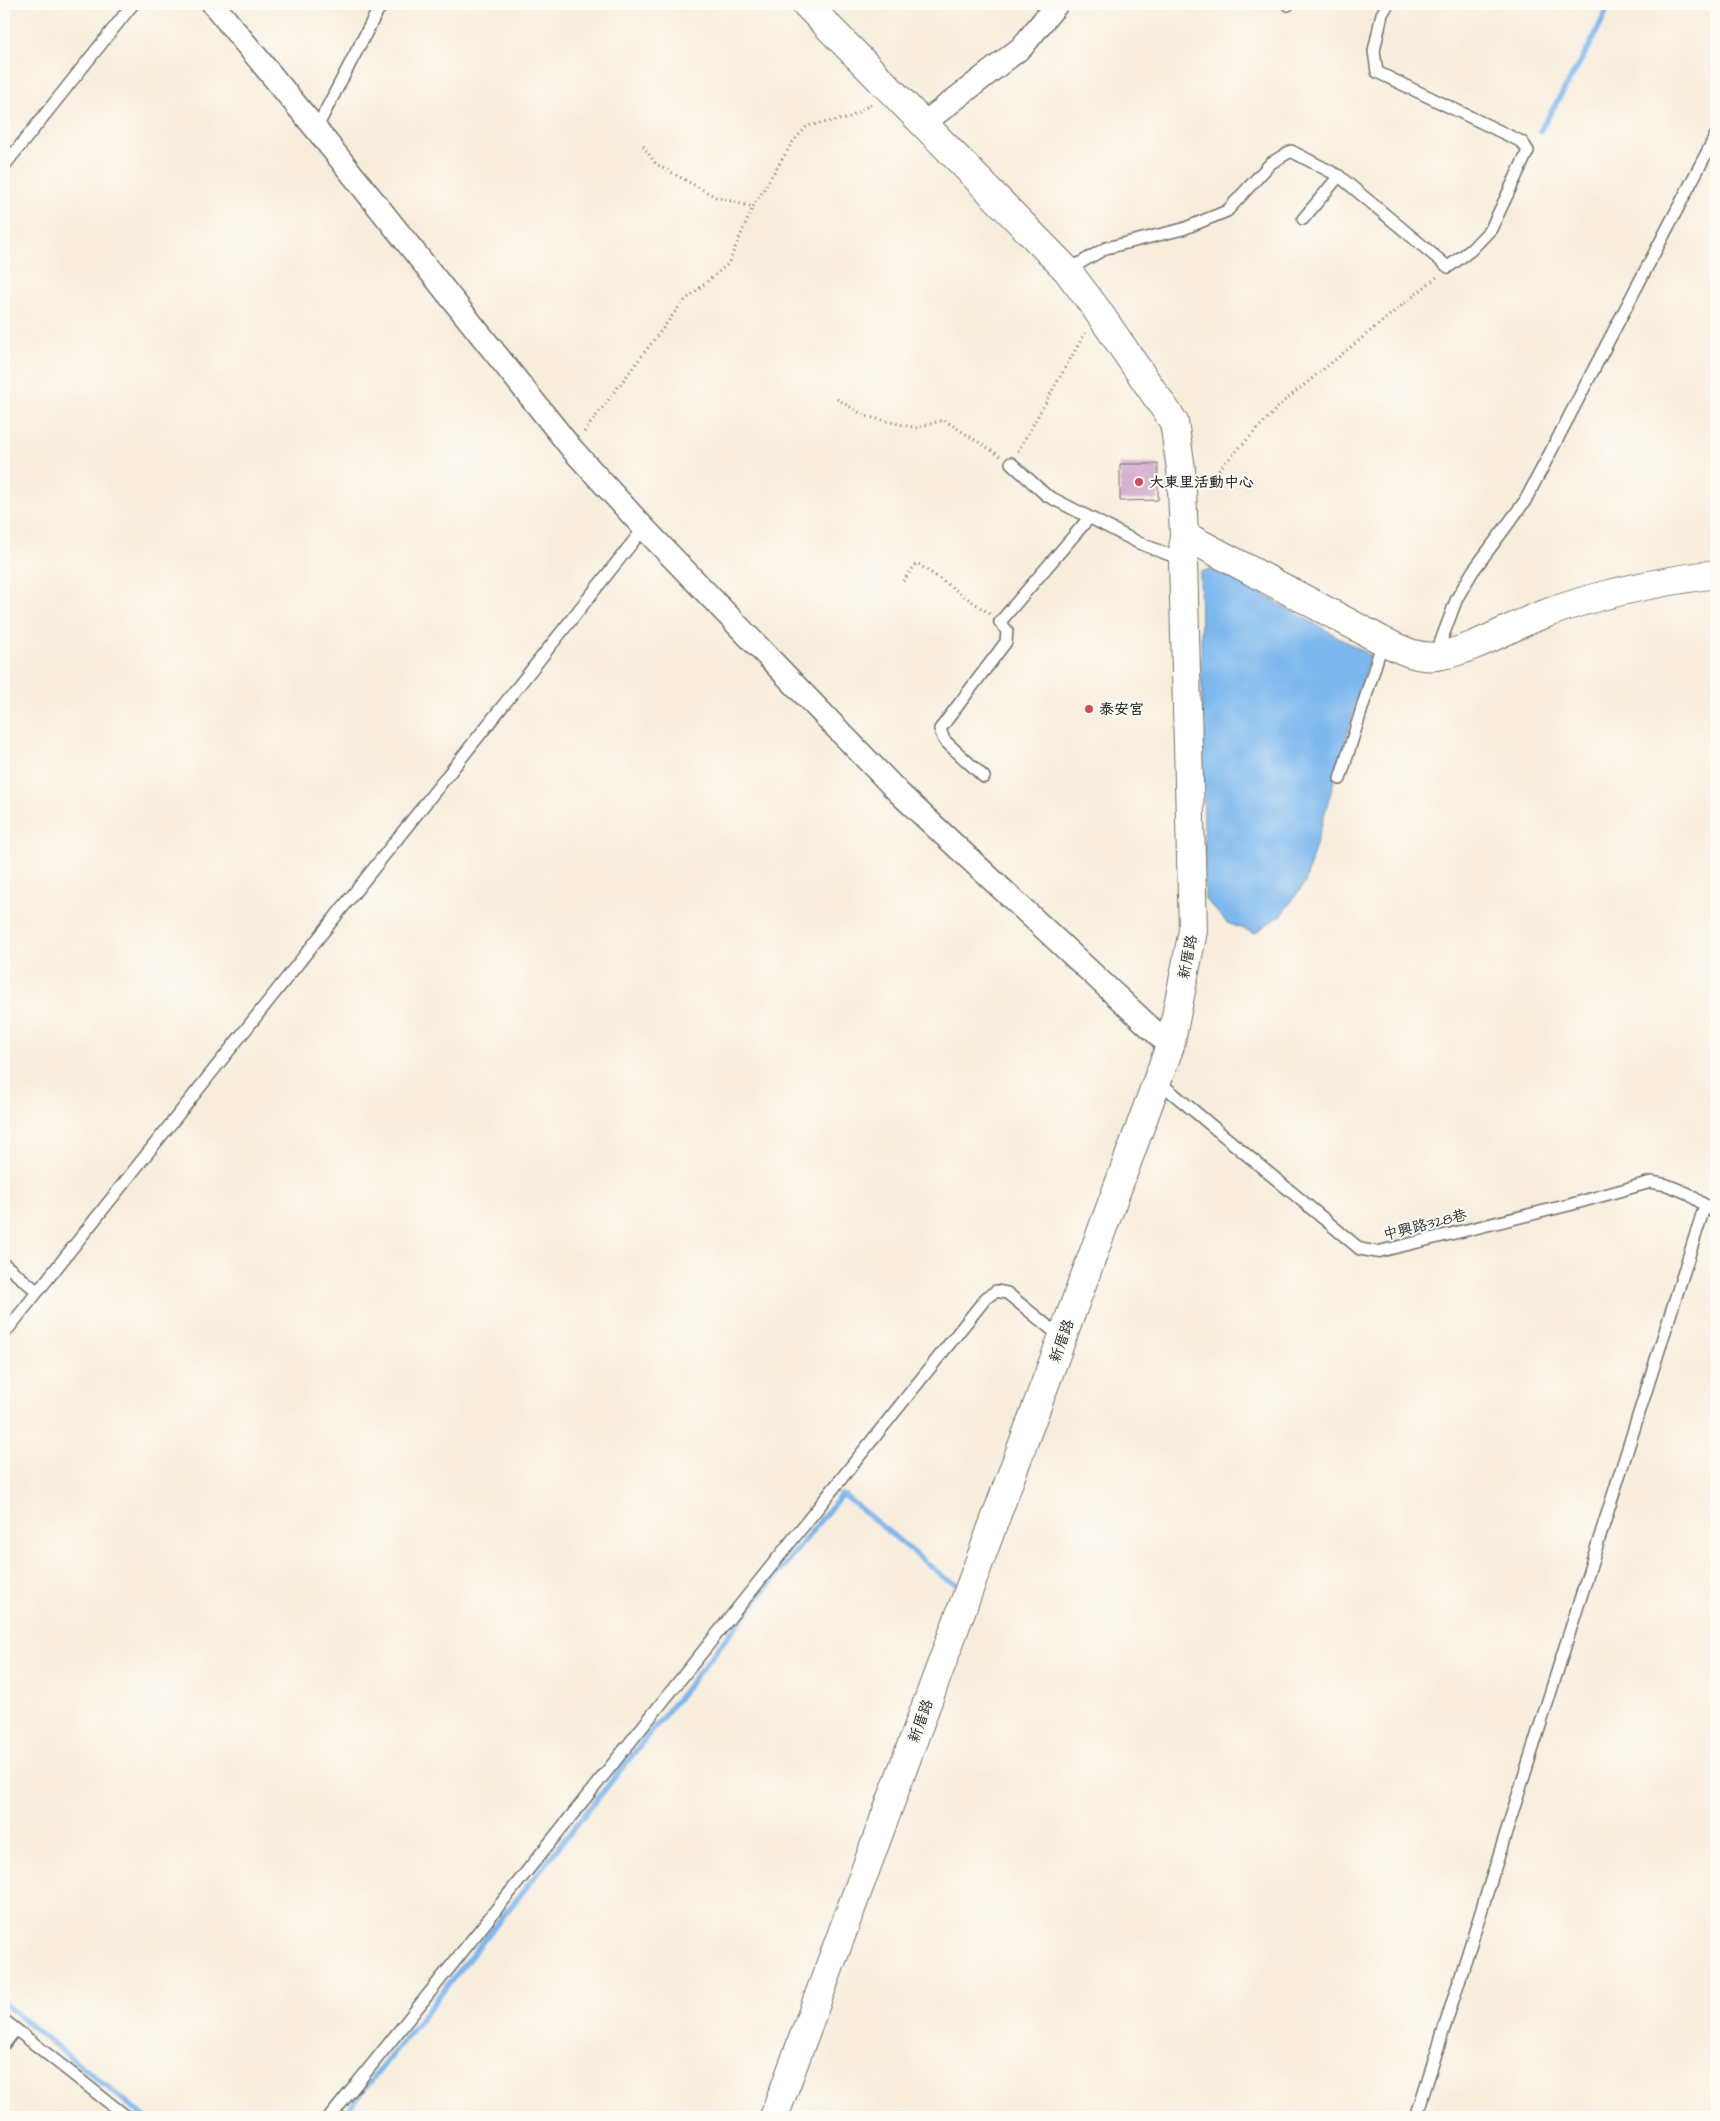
<svg xmlns="http://www.w3.org/2000/svg" width="1720" height="2121" font-family="'Architects Daughter','LXGW WenKai TC',sans-serif">
<style>
.water{fill:#7bb7ed;stroke:#53718c}
.lines{fill:none;stroke-linecap:round;stroke-linejoin:round}
.stream{stroke:#7bb7ed;stroke-width:5.5}
.building{fill:#ca9dc4}
.service-casing{stroke:#736f69;stroke-width:14}
.minor-casing{stroke:#736f69;stroke-width:25}
.tertiary-casing{stroke:#736f69;stroke-width:30}
.path{stroke:#736f69;stroke-width:3;stroke-dasharray:1 4;stroke-linecap:butt}
.service{stroke:#fff;stroke-width:11}
.minor{stroke:#fff;stroke-width:22}
.tertiary{stroke:#fff;stroke-width:28}
.poi-dot{fill:#d1495b;stroke:#fdfcf7;stroke-width:2}
.labels{text-anchor:middle;dominant-baseline:central;stroke-width:4;stroke-linejoin:round;paint-order:stroke}
.poi-label{font-size:15px;font-weight:bold;fill:#2b2b2b;stroke:#fdfcf7;text-anchor:start}
.street-label{font-size:15px;fill:#2b2b2b;stroke:#fdfcf7}
</style>
<rect width="100%" height="100%" fill="#fdfcf7"/>
<filter id="ink" filterUnits="userSpaceOnUse"><feTurbulence type="fractalNoise" baseFrequency=".02" numOctaves="2"/><feDisplacementMap in="SourceGraphic" scale="10" xChannelSelector="R" yChannelSelector="G"/><feConvolveMatrix kernelMatrix="1 2 1 2 8 2 1 2 1" color-interpolation-filters="sRGB"/></filter>
<filter id="wash" filterUnits="userSpaceOnUse"><feTurbulence type="fractalNoise" baseFrequency=".0096" numOctaves="4" result="noise"/><feDisplacementMap in="SourceGraphic" scale="20" xChannelSelector="R" yChannelSelector="G"/><feGaussianBlur stdDeviation="1.12" result="paint"/><feColorMatrix in="noise" values="0 0 0 0 0 0 0 0 0 0 0 0 0 0 0 0 0 1.4 0 .05"/><feComposite in="paint" operator="in"/></filter>
<g filter="url(#wash)">
<rect width="100%" height="100%" fill="#f8eddb"/>
<path class="water" d="M1216 568 1370 655 1305 883 1282 914 1255 933 1227 923 1205 899 1200 572Z"/>
<g class="lines">
<g class="stream">
<path d="M1540 131 1590 45 1610 4"/>
<path d="M4 2004 145 2117"/>
<path d="M342 2117 841 1495 845 1496 946 1579 956 1583"/>
</g>
</g>
<g id="blocks">
<path class="building" d="M1120 464H1158V500L1120 501Z"/>
</g>
</g>
<g filter="url(#ink)">
<use href="#blocks" fill-opacity="0" stroke="#736f69" stroke-width="1"/>
<g class="lines">
<g class="service-casing">
<g id="service">
<path d="M1288 5V4"/>
<path d="M316 129 378 10 386 4"/>
<path d="M4 166 133 4"/>
<path d="M1303 219 1339 176"/>
<path d="M1068 270 1106 248 1183 229 1227 211 1271 163 1291 151 1339 176 1448 267 1471 250 1491 229 1528 151 1522 142 1377 72 1374 51 1382 14 1388 4"/>
<path d="M1011 463 1046 495 1139 543 1183 560"/>
<path d="M1436 654 1457 598 1473 571 1525 501 1716 135"/>
<path d="M984 777 944 740 940 729 1006 642 1007 631 1000 622 1089 518"/>
<path d="M1340 779 1383 641"/>
<path d="M1158 1081 1360 1249 1377 1252 1569 1205 1651 1182 1667 1185 1687 1193 1716 1213"/>
<path d="M4 1264 37 1291"/>
<path d="M4 1334 644 528"/>
<path d="M4 2020 127 2117"/>
<path d="M4 2044 15 2030"/>
<path d="M330 2117 986 1298 996 1291 1007 1293 1061 1337"/>
<path d="M1416 2117 1705 1205"/>
</g>
</g>
<g class="minor-casing">
<g id="minor">
<path d="M213 4 316 129 572 449 644 528 899 793 1170 1046"/>
<path d="M923 124 1022 47 1057 4"/>
</g>
</g>
<g class="tertiary-casing">
<g id="tertiary">
<path d="M806 4 1067 270 1097 310 1174 422 1181 469 1184 535 1383 641C1400 649 1417 659 1437 656 1474 650 1505 629 1539 616 1597 594 1655 582 1716 574"/>
<path d="M774 2117 1170 1046 1193 931 1183 560 1184 535"/>
</g>
</g>
<g class="path">
<path d="M643 146 656 164 716 197 753 207"/>
<path d="M837 399 865 416 916 428 944 420 1000 456"/>
<path d="M584 432 682 303 728 264 753 207 792 143 807 126 849 118 873 103"/>
<path d="M1018 451 1085 333"/>
<path d="M1205 484 1283 402 1437 277"/>
<path d="M903 581 917 563 990 614"/>
</g>
<use href="#service" class="service"/>
<use href="#minor" class="minor"/>
<use href="#tertiary" class="tertiary"/>
</g>
</g>
<g class="poi-dot">
<circle cx="1139" cy="482" r="5"/>
<circle cx="1089" cy="709" r="5"/>
</g>
<g class="labels">
<g class="poi-label">
<text x="1149" y="482">大東里活動中心</text>
<text x="1099" y="709">泰安宮</text>
</g>
<g class="street-label">
<text transform="translate(1188 957) rotate(-79)">新厝路</text>
<text transform="translate(1425 1225) rotate(-14)">中興路328巷</text>
<text transform="translate(1062 1341) rotate(-70)">新厝路</text>
<text transform="translate(921 1721) rotate(-70)">新厝路</text>
</g>
</g>
<rect width="1720" height="2121" fill="none" stroke="#fdfcf7" stroke-width="20"/>
</svg>
